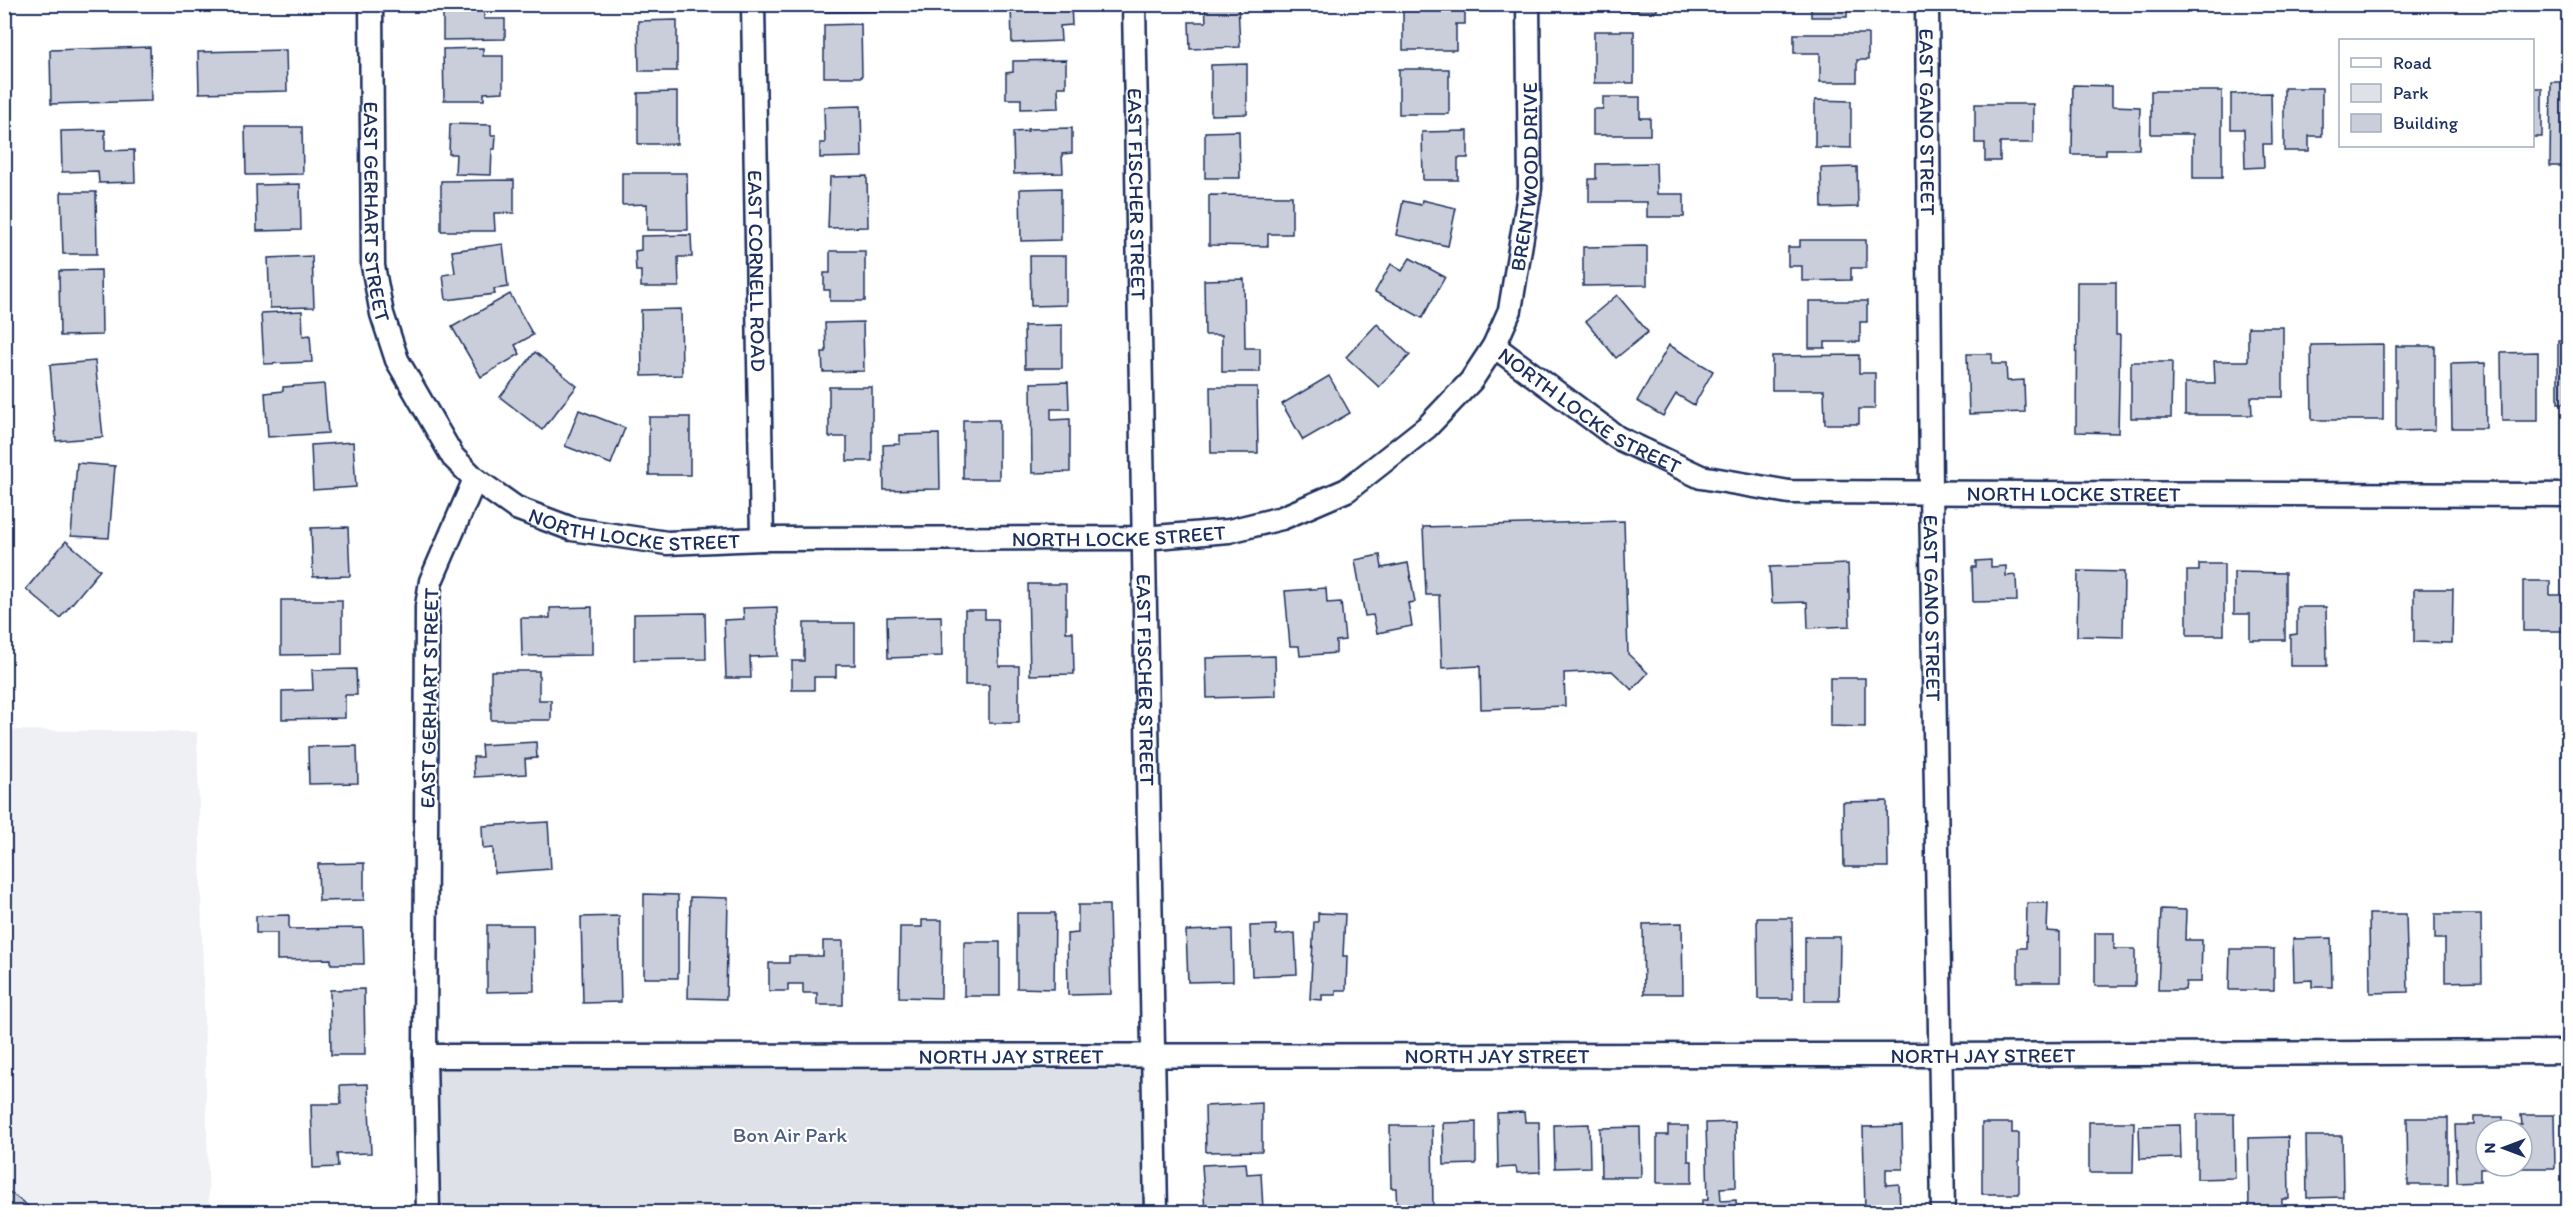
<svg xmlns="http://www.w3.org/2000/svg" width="2573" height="1217" font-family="Itim,sans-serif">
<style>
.built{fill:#eff0f4}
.green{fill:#dee1e7;stroke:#7c88a2;stroke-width:1.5}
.building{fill:#caceda;stroke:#1b2f5e;stroke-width:1.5}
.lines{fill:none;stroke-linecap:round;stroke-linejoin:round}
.minor-casing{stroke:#1b2f5e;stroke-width:27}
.minor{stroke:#fff;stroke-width:22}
.labels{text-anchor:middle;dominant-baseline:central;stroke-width:4.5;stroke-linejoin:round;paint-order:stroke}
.street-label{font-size:21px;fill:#1b2f5e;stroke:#fff}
.park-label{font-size:21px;fill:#4c5c80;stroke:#fff}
</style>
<rect width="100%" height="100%" fill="#fff"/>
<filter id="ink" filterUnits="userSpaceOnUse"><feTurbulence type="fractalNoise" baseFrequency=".0167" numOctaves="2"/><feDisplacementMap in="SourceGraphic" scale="12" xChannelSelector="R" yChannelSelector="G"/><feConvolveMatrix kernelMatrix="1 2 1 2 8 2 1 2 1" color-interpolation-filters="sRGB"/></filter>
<g filter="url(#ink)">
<path class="built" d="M5 730 197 732 209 1212H5Z"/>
<path class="green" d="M425 1056H1154L1155 1212H428Z"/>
<g class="building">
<path d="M443 4H484V19H505V39L443 40Z"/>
<path d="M825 4H885V11L826 12Z"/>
<path d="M1011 4H1071L1072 25 1060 26 1061 41 1012 43Z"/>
<path d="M1205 4H1238L1240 47 1190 49 1189 22H1206Z"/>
<path d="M1403 4H1465V24H1456V50H1403Z"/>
<rect x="1604" y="4" width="53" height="7"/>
<rect x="1811" y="4" width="36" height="13"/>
<path d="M677 20V71H639L638 21Z"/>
<path d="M861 24 862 77H824V25Z"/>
<rect x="1594" y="31" width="40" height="52"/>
<path d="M1794 34H1868V60H1857V82H1820V53H1794Z"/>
<path d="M150 47 151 101 51 104 50 50Z"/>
<path d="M483 48V56H503V92L484 93V100H444L443 49Z"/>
<path d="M286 50 287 91 199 93 198 52Z"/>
<path d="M1066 60V87H1058L1059 108 1021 109V99H1006V73L1013 72V61Z"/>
<path d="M1247 64V114L1211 115V65Z"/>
<rect x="1399" y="69" width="50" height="45"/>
<path d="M2551 82H2568V166H2550Z"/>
<path d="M2073 85 2112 86V106L2140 107 2139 149H2106V155H2072Z"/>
<path d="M2284 88H2322V136H2309V151H2284Z"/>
<rect x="2532" y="88" width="10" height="49"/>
<path d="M2151 91H2222V178H2193V134H2151Z"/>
<path d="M677 92V144H638V93Z"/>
<path d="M2271 93 2272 144H2263L2264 167 2245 168 2244 129H2231V94Z"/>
<path d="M1603 97H1640V118H1650V135H1593V109H1603Z"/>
<path d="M1815 100 1851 101V148L1815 147Z"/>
<path d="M1975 104H2033V143H2000V161H1985V143H1975Z"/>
<path d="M861 106 862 157 820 158V143H825L824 107Z"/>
<path d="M450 124 491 125V135H496L495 149H492L491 175 455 174 456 154H449Z"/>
<path d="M245 127H302L303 174 246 175Z"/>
<path d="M1072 128V153L1062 154 1063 173 1014 174 1013 132 1028 131 1027 129Z"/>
<path d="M105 130V151L134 150 135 182 99 183 98 171 62 172 61 131Z"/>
<path d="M1239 131 1240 178H1205V132Z"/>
<path d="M1468 131V158H1458V180H1423L1422 132Z"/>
<path d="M1656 163 1657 194H1684V217H1647V202H1589V179H1596V164Z"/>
<path d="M1857 167 1858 207 1822 208 1821 168Z"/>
<path d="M622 173H687L688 230H647V204L622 205Z"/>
<path d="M867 176 868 227 828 228 830 177Z"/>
<path d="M514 180V213H494L495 231H441V181Z"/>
<path d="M300 184 301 230 257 231 256 185Z"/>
<path d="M1061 188V240L1021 241 1020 189Z"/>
<path d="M61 192H96L97 254H63Z"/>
<path d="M1209 195 1292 196V234H1268V246L1209 245Z"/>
<path d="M1422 200 1456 208 1448 246 1396 235 1403 201 1421 205Z"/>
<path d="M691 235 692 257H678L679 287H641V271H636L635 251 641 250V236Z"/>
<path d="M1800 240H1866V268H1851V280L1802 281V266H1788V247H1800Z"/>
<path d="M503 244 508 287 494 289 495 294 446 300 443 275 455 273 452 251Z"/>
<path d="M1647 246V285L1583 286V247Z"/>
<path d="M830 251H865V301H830V290H824V273H830Z"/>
<path d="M312 256 314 307 270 308 268 258Z"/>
<path d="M1030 256H1066V305L1031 306Z"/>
<path d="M1410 258 1445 277 1422 318 1375 292 1391 264 1402 271Z"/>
<path d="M101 270 102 335 60 336 59 271Z"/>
<path d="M1244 279 1245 348H1260V372H1222V335H1205L1204 280Z"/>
<path d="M2077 282H2116V335H2120L2118 433 2076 432Z"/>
<path d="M510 294 533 335 515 345 520 354 481 377 452 327Z"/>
<path d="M1617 295 1648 332 1616 358 1586 321Z"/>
<path d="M1809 301H1867V322H1860V342H1825V348H1809Z"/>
<path d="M681 309 682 375 642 376 641 310Z"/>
<path d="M302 311 303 336 310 335 312 362 264 364 261 313Z"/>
<path d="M863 322 864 371 823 372 822 352H826L825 323Z"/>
<path d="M1377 324 1410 355 1379 387 1346 357Z"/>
<path d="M1062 325V368H1025L1024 326Z"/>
<path d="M2248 327H2283V397H2251L2252 415H2185V383H2215L2214 361H2248Z"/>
<rect x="2558" y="340" width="10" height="63"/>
<path d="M2383 344V420H2312L2311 345Z"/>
<path d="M1669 345 1713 371 1694 405 1676 394 1663 416 1637 401Z"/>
<path d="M2396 346H2435V430L2396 431Z"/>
<path d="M535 352 577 386 542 430 500 397Z"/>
<path d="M2538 352V421H2502L2501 353Z"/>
<path d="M1967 354H1992V364H2006L2007 381 2024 380 2025 412 1969 414Z"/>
<path d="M1859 355V373H1875V409H1859V424H1825L1824 390H1772V356Z"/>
<path d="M95 361 103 437 56 441 50 365Z"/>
<path d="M2131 362H2172L2171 418H2131Z"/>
<path d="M2485 363 2486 428H2452L2451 364Z"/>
<path d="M1329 376 1350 413 1303 440 1282 404Z"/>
<path d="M1068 382 1069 409H1051V420L1070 419V472L1032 473 1031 383Z"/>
<path d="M324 384 328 433 268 437 265 393 283 391V387Z"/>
<path d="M829 387H872V461H847V437H829Z"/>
<path d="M1210 387H1257L1258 453H1211Z"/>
<path d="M579 410 625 428 611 464 565 446Z"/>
<rect x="649" y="417" width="41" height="58"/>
<rect x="963" y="420" width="36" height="59"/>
<path d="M939 434 940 489 884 490 883 445 900 444V435Z"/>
<path d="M353 442 356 487 313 490 311 445Z"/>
<path d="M77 463 115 466 109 538 71 536Z"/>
<path d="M1624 521 1628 654 1648 673 1632 690 1612 671 1564 673 1565 706 1481 709 1480 666 1442 668 1439 595H1426L1423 527Z"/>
<path d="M348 527 350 576 313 577 311 528Z"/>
<path d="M66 541 100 570 60 618 26 589Z"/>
<path d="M1380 555 1382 568 1408 563 1415 602 1408 603 1412 626 1377 633 1373 615 1365 616 1355 560Z"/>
<path d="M1991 560V567L2006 566V576L2016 575 2017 601 1973 602 1972 567H1976V561Z"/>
<path d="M1848 564 1850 626 1808 628 1807 602 1772 603 1770 567Z"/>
<path d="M2199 564H2224V635H2187V571H2199Z"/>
<path d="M2078 571 2124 572 2123 637 2077 636Z"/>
<path d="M2234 572 2285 573V640H2250V614H2234Z"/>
<path d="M2523 581H2550V595H2565V631H2523Z"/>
<path d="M1028 584H1066V632H1073L1074 674 1030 675Z"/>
<path d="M1326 588 1327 603 1341 602 1345 640 1336 641V653L1300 656 1299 646H1290L1285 591Z"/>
<path d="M2414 589H2453L2452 643 2414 642Z"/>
<path d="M281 600H342V654L281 655Z"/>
<path d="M592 607V655L522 656 521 618H550V608Z"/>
<path d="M777 607 778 656 750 657 751 678H726L724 620 744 619 743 608Z"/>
<path d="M2297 607H2326L2327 666H2290V635L2297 634Z"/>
<path d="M965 610H985V619H998L999 666H1019V723H989V685H965Z"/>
<path d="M705 613 706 659 634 660V614Z"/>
<path d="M941 616 942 656 888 658 887 617Z"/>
<path d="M804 623H855V665H836V677H814V690H792V661H804Z"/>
<path d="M1275 656 1276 696 1207 698 1206 658Z"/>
<path d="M356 669 357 695H345V718L282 719V691L313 690 312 670Z"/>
<path d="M491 671H539V700H551V720H491Z"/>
<path d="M1830 678H1865V727L1830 726Z"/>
<path d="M536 742 537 758 525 759 526 774 474 777 473 757H482L481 745Z"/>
<path d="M357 746 358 783 309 784 308 747Z"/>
<path d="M1887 801 1888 867H1844L1843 802Z"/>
<path d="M548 822 551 869 494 873 493 848 483 849 482 826Z"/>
<path d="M364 863V900L319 901 318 864Z"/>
<path d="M644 894 678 895V978H644Z"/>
<path d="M690 897 728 898 726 999 688 998Z"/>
<path d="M2027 903H2048L2047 931 2060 932V982H2018V948H2026Z"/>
<path d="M1078 905H1109L1111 994 1068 995 1067 934 1078 933Z"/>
<path d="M2161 909 2186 910 2185 940H2202L2201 982H2186L2185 990H2158Z"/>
<path d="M1017 913H1055L1054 989 1017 988Z"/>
<path d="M1318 913 1345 914 1343 956H1347L1346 990H1336V995H1322V1000L1310 999 1314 922H1318Z"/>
<path d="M2369 914H2406L2408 992 2370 993Z"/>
<path d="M2435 914H2481L2482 981 2445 982V939H2435Z"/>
<path d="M289 915V929L363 928 364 964H331V959L277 960V933H256V916Z"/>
<path d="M619 916 621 1002 583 1003 581 917Z"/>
<path d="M1757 918H1792L1793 999H1758Z"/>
<path d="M922 920H942L941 998 899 997 900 927H922Z"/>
<path d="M1682 923 1683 994H1644L1643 924Z"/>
<path d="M487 925H533L534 991 487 992Z"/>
<path d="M1276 925V935L1295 933 1297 974 1252 976 1250 926Z"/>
<path d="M1232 929 1233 981 1188 982 1186 931Z"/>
<path d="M2095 933H2114V949H2135V986H2095Z"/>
<path d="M1805 937H1840L1839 1001H1805Z"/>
<path d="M2331 938 2332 987H2312V980L2294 981 2293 939Z"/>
<path d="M823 941H843V1005H817V993H803V984H788V991H769V963H789V956H823Z"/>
<rect x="964" y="942" width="36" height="54"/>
<path d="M2230 949H2274V990H2229Z"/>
<path d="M364 989 365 1055H331L330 990Z"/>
<path d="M368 1084 371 1153 337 1154 338 1167 313 1168 311 1104H341L340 1085Z"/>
<path d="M1262 1103V1151L1206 1152 1205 1106Z"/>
<path d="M1524 1112 1525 1122H1539L1540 1172 1517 1173 1516 1167 1498 1168 1497 1113Z"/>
<path d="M2197 1114H2234L2235 1178 2197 1179Z"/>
<path d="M2521 1115H2554L2555 1168H2511V1166H2522V1130H2510V1125H2522Z"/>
<path d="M2474 1117H2503V1130H2486V1166H2504V1168L2480 1169V1181L2457 1182 2455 1125H2474Z"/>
<path d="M2407 1118H2448V1185H2408Z"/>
<path d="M1476 1122V1164L1444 1165 1443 1123Z"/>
<path d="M1735 1122 1736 1187 1720 1188 1721 1201 1736 1200 1737 1212H1702V1200H1708L1706 1123Z"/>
<path d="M2089 1122H2134L2133 1173H2089Z"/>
<path d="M1982 1123H2012V1133H2019V1194H1982Z"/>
<path d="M1589 1124 1590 1167 1555 1168 1554 1125Z"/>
<path d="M2180 1125 2181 1158 2140 1159 2139 1126Z"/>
<path d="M1390 1126H1432L1433 1212H1397L1396 1188H1391Z"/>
<path d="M1668 1126H1688V1161H1692V1183H1657V1135H1668Z"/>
<path d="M1902 1126 1903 1169H1886V1185L1899 1184 1900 1211 1865 1212 1863 1127Z"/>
<rect x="2566" y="1126" width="2" height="40"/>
<path d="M1640 1127 1641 1177H1601L1600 1128Z"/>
<path d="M2306 1136H2342L2343 1197 2307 1198Z"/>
<path d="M2288 1137 2289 1199H2282V1212H2249L2248 1138Z"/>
<path d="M1246 1163 1247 1174 1261 1173 1263 1209 1205 1212 1202 1165Z"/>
<path d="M4 1188 36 1212H4Z"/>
</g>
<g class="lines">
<g class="minor-casing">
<g id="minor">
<path id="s1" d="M371 4 373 266 382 314 397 360 453 457 475 479 431 581 427 606 425 1056 428 1212"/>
<path id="s2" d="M753 4 762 539"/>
<path id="s3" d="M1134 4 1156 1212"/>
<path id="s4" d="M1927 4 1931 491 1943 1212"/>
<path id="s5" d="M1494 346 1618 438 1701 477 1789 492 2568 495"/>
<path id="s6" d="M475 479 516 508 572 529 667 543 762 539 1143 538 1229 531 1282 518 1347 490 1427 427 1471 381 1494 346 1510 310 1530 188 1528 4"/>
<path id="s7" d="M425 1056 1940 1055 2568 1052"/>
</g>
</g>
<use href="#minor" class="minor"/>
</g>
</g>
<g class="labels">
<g class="street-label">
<text stroke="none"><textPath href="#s4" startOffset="118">EAST GANO STREET</textPath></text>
<text stroke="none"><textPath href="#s6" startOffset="1275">BRENTWOOD DRIVE</textPath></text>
<text stroke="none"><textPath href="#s3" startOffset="190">EAST FISCHER STREET</textPath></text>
<text stroke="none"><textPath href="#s1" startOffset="208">EAST GERHART STREET</textPath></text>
<text stroke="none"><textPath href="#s2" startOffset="267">EAST CORNELL ROAD</textPath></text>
<text stroke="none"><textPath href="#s5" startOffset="116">NORTH LOCKE STREET</textPath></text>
<text stroke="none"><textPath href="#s5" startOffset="620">NORTH LOCKE STREET</textPath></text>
<text stroke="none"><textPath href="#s6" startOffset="172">NORTH LOCKE STREET</textPath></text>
<text stroke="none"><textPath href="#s6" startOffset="658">NORTH LOCKE STREET</textPath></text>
<text stroke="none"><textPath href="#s4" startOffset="604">EAST GANO STREET</textPath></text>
<text stroke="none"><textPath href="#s3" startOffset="676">EAST FISCHER STREET</textPath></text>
<text transform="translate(429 698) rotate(-89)">EAST GERHART STREET</text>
<text stroke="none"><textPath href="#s7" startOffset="1558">NORTH JAY STREET</textPath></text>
<text stroke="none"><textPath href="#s7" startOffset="586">NORTH JAY STREET</textPath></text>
<text stroke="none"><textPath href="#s7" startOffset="1072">NORTH JAY STREET</textPath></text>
</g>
<g class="park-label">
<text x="790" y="1134">Bon Air Park</text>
</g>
</g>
<rect width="2573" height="1217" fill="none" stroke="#fff" stroke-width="24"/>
<rect x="12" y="12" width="2549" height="1193" fill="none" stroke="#1b2f5e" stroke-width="2" filter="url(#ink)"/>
<rect x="2339" y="39" width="195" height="108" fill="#ffffff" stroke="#a4acbf" stroke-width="1.5"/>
<rect x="2351" y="58" width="30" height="9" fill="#ffffff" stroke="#a4acbf" stroke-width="1.5"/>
<text x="2393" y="69" font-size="18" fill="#1b2f5e">Road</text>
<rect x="2351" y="84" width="30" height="18" fill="#dee1e7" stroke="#a4acbf" stroke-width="1.5"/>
<text x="2393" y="99" font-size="18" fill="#1b2f5e">Park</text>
<rect x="2351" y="114" width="30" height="18" fill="#caceda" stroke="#a4acbf" stroke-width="1.5"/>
<text x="2393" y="129" font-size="18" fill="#1b2f5e">Building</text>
<g transform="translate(2504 1148) rotate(270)"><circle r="28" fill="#ffffff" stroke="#a4acbf" stroke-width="1.5"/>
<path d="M0-4.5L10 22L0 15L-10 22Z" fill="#1b2f5e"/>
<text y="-9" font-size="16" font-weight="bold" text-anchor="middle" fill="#1b2f5e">N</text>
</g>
</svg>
